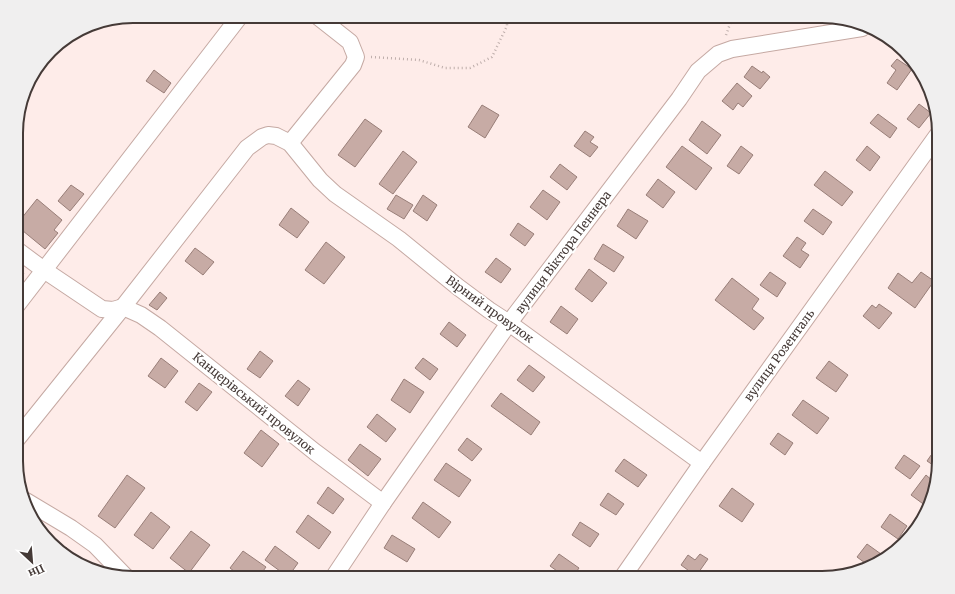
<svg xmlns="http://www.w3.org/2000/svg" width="955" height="594" font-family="Merriweather,serif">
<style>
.building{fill:#c7aba5;stroke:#987e78}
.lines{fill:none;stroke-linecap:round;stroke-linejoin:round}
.minor-casing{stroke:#c5a9a3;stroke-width:18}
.path{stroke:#beaeab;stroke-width:2.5;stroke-dasharray:1 3;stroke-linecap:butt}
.minor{stroke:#fff;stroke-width:16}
.labels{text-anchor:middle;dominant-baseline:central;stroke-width:4;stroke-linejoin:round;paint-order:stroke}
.street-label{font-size:12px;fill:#453a37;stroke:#fff}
.rim{fill:none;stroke:#453a37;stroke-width:2}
</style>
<rect width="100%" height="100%" fill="#feece9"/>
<g class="building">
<path d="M897 59 912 69 897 90 887 83 896 70 891 66Z"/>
<path d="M752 66 762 73 763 71 770 77 760 89 744 77Z"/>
<path d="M154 70 171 83 164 93 146 81Z"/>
<path d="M737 83 752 96 743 107 738 103 733 110 722 101Z"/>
<path d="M919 104 931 113 919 128 907 119Z"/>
<path d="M482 105 499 115 485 138 468 127Z"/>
<path d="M878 114 897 128 890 138 870 123Z"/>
<path d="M365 119 382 131 355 167 338 155Z"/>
<path d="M702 121 721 135 707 154 689 140Z"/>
<path d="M585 131 594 137 590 142 598 147 590 157 574 146Z"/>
<path d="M682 146 712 168 696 190 666 167Z"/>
<path d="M741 146 753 155 739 174 727 166Z"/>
<path d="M867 146 880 157 870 171 856 160Z"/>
<path d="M403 151 417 162 393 194 379 184Z"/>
<path d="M560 164 577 177 567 190 550 177Z"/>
<path d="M825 171 853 192 842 206 814 185Z"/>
<path d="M658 179 675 192 663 208 646 195Z"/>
<path d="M71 185 84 194 70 211 58 201Z"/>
<path d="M543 190 560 202 547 220 530 207Z"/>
<path d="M396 195 413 205 404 219 387 209Z"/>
<path d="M423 195 437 205 427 221 413 211Z"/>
<path d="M37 199 62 220 54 230 58 233 45 249 17 226V224Z"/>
<path d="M291 208 309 222 297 238 279 225Z"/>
<path d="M628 209 648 221 636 239 617 226Z"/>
<path d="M813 209 832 222 823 235 804 221Z"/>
<path d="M518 223 534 234 525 246 510 235Z"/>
<path d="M797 237 806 243 801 250 809 255 800 268 783 256Z"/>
<path d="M326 242 345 257 324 284 305 270Z"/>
<path d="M603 244 624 257 614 272 594 259Z"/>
<path d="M195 248 214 262 203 275 185 261Z"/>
<path d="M496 258 511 269 501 283 485 272Z"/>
<path d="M17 268 24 273 17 282Z"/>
<path d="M589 269 607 283 592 302 575 289Z"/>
<path d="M770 272 786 283 777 297 760 285Z"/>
<path d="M921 272 934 281 915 308 888 288 898 273 912 283Z"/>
<path d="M732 278 759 299 752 309 764 318 754 330 715 300Z"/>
<path d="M160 292 167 298 157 310 149 305Z"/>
<path d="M879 304 892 313 879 329 863 316 872 305 876 308Z"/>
<path d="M561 306 578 319 567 334 550 322Z"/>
<path d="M449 322 466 335 457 347 440 334Z"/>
<path d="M260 351 273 361 260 378 247 369Z"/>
<path d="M161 358 178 371 165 388 148 376Z"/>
<path d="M423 358 438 369 430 380 415 368Z"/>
<path d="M829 361 848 375 836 392 816 378Z"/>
<path d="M529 365 545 377 533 392 517 380Z"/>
<path d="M404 379 424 392 410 413 391 400Z"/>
<path d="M298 380 310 389 298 406 285 396Z"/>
<path d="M199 383 212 392 197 411 185 402Z"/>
<path d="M501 393 540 422 531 435 491 406Z"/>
<path d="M803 400 829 418 817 434 792 415Z"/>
<path d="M377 414 396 429 386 442 367 427Z"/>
<path d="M261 430 279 444 262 467 244 453Z"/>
<path d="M778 433 793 443 785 455 770 444Z"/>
<path d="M467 438 482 449 472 461 458 450Z"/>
<path d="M360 444 381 459 368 476 348 460Z"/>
<path d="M936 448 939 450V469L927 461Z"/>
<path d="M904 455 920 466 910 479 895 468Z"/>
<path d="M624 459 647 475 638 487 615 471Z"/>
<path d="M446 463 471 480 459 497 434 480Z"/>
<path d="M127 475 145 488 115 528 98 516Z"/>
<path d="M926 475 934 482 926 506 911 495Z"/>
<path d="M328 487 344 499 333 514 317 503Z"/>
<path d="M732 488 754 504 742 522 719 506Z"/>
<path d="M608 493 624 504 616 515 600 505Z"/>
<path d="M423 502 451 522 439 538 412 518Z"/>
<path d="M151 512 170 527 153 549 134 535Z"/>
<path d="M890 514 907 526 898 539 881 527Z"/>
<path d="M308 515 331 532 319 549 296 532Z"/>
<path d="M580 522 599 534 590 547 572 535Z"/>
<path d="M191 531 210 545 189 573 170 558Z"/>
<path d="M392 535 415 549 407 562 384 548Z"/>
<path d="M55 543 67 548 64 554 55 545Z"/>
<path d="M867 544 881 554 874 564 869 566 857 557Z"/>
<path d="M275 546 298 563 288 577 265 560Z"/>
<path d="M243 551 266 567 258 578H243L230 568Z"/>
<path d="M559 554 579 568 572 578H567L550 566Z"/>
<path d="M700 554 708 559 696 576 681 565 688 555 695 560Z"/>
</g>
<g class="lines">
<g class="minor-casing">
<g id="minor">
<path d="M290 143 353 65 356 57 350 42 317 16"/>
<path d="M17 250 44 270 102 309 113 310 123 307"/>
<path d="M17 305 240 16"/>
<path d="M123 307 141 315 160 328 315 452 383 503"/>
<path d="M17 439 123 307 247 148 262 137 268 135 276 136 290 143 320 180 335 194 399 239 458 287 489 310 509 323 702 463"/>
<path d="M26 501 71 528 95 545 125 576"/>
<path d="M333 578 383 503 509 323 679 99 698 71 718 54 732 49 862 28"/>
<path d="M622 578 702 463 939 133"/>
</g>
</g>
<g class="path">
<path d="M726 35 733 16"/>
<path d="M371 57 419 60 445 68H470L492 57 507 26V16"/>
</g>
<use href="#minor" class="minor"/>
</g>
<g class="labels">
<g class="street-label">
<text transform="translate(563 252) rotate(-53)">вулиця Віктора Пеннера</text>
<text transform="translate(490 309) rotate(36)">Вірний провулок</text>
<text transform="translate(779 355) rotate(-54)">вулиця Розенталь</text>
<text transform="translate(254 403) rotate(39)">Канцерівський провулок</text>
</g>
</g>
<path d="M0 0H955V594H0ZM133 23H822A110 110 0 0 1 932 133V461A110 110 0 0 1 822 571H133A110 110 0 0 1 23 461V133A110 110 0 0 1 133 23Z" fill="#f0efef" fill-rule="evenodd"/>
<path class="rim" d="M133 23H822A110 110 0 0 1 932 133V461A110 110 0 0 1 822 571H133A110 110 0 0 1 23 461V133A110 110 0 0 1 133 23Z"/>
<g transform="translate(32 562) rotate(154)" stroke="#ffffff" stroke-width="3" paint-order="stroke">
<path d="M0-3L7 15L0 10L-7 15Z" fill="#453a37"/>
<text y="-6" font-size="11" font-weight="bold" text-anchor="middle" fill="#453a37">Пн</text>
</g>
</svg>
